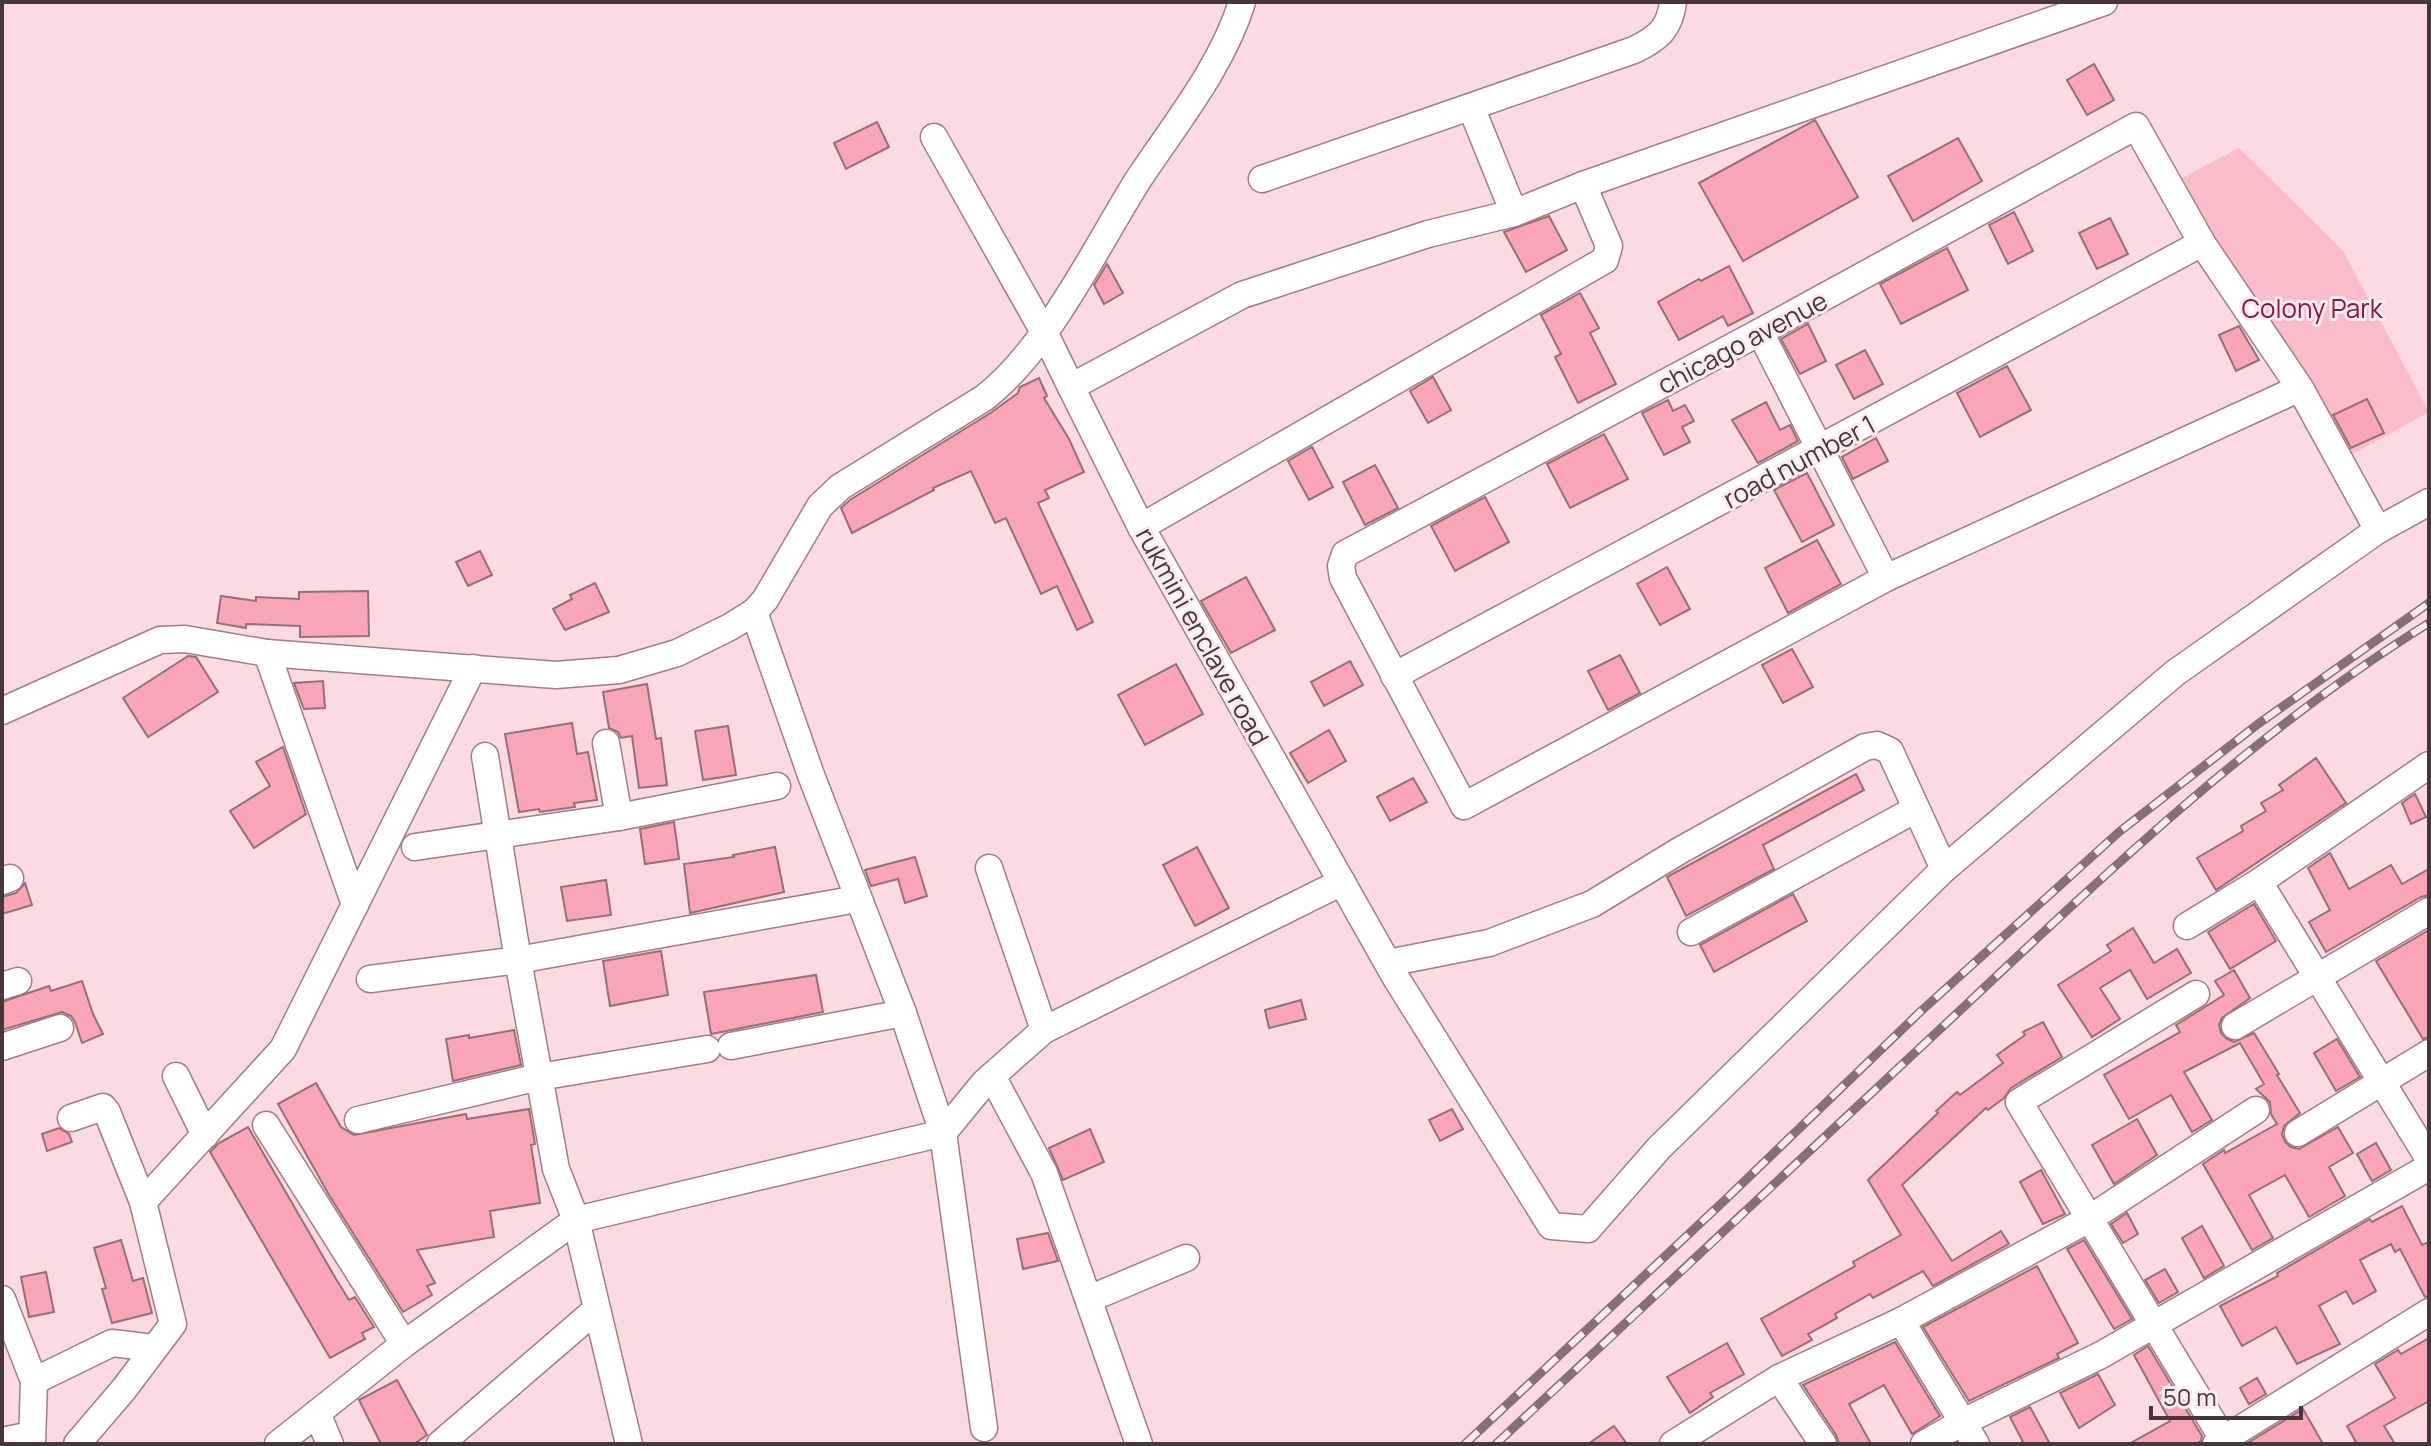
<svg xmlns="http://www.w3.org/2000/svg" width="2431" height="1446" font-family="Manrope,sans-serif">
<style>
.green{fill:#fabcc8}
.building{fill:#faa5b6;stroke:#957077;stroke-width:2}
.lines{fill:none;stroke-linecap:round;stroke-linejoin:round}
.minor-casing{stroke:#a27d83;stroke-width:29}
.minor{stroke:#fff;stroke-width:26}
.rail-casing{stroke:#877074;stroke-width:9}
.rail{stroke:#fdecef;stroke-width:6;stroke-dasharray:18;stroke-linecap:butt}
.labels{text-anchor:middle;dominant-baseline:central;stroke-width:6;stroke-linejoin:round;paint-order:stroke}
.park-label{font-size:26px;fill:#8f1441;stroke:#fdecef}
.street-label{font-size:26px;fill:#48373a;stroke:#fdecef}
</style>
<rect width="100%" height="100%" fill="#fbdae0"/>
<path class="green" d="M2239 148 2343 251 2429 412 2336 463 2180 179Z"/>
<g class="building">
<path d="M2094 64 2114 100 2087 115 2067 80Z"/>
<path d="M1815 120 1858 197 1743 261 1699 183Z"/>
<path d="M877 122 889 147 846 169 834 143Z"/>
<path d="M1958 138 1982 181 1913 221 1888 176Z"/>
<path d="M2014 212 2033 251 2008 264 1989 225Z"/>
<path d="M1549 216 1567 250 1526 272 1504 232Z"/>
<path d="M2110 218 2128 254 2097 269 2079 233Z"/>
<path d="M1947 248 1968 290 1901 324 1880 284Z"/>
<path d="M1107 264 1123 293 1104 304 1094 285Z"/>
<path d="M1729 266 1753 313 1728 326 1723 316 1679 340 1658 302 1699 279 1701 281Z"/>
<path d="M1580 293 1599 328 1590 333 1616 384 1578 403 1555 357 1561 354 1541 315Z"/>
<path d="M1808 324 1826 361 1800 374 1781 339Z"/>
<path d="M2239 326 2259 360 2236 371 2219 335Z"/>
<path d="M1865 350 1883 384 1854 399 1836 365Z"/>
<path d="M2007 366 2031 410 1980 437 1957 393Z"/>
<path d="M1433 377 1451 410 1428 423 1410 391Z"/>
<path d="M1039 378 1047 396 1044 398 1069 439 1084 472 1045 490 1049 498 1038 503 1093 622 1077 630 1057 586 1041 594 1006 518 995 523 971 471 933 488 934 490 852 533 841 508 850 500 992 412 1018 393 1020 387Z"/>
<path d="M2367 399 2384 433 2351 448 2333 415Z"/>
<path d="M1668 400 1673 411 1685 405 1694 421 1682 427 1690 442 1664 455 1642 413Z"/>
<path d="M1766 402 1780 430 1790 425 1798 441 1758 463 1732 420Z"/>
<path d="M1604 434 1628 479 1570 508 1547 464Z"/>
<path d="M1876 438 1888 461 1853 479 1842 457Z"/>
<path d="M1312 447 1333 487 1309 500 1288 461Z"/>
<path d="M1375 465 1398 508 1365 525 1343 482Z"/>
<path d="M1807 473 1834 525 1802 542 1774 490Z"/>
<path d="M1485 497 1509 542 1455 571 1431 526Z"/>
<path d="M1817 540 1841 584 1788 613 1765 568Z"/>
<path d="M480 551 492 575 468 586 456 562Z"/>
<path d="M1667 567 1690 609 1660 625 1637 584Z"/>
<path d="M1246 577 1275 630 1231 653 1201 601Z"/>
<path d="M595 583 609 612 565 630 553 609 572 599 570 595Z"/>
<path d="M368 591 369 636 300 637V626L246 624V628L217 623 221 596 256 601V597L299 599V592Z"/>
<path d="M1792 649 1813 687 1783 703 1762 665Z"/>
<path d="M1620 655 1640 693 1608 710 1588 671Z"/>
<path d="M188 656 196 657 218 692 148 737 123 698Z"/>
<path d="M1350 661 1363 685 1324 706 1311 682Z"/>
<path d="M1176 664 1203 714 1145 745 1118 695Z"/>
<path d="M323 681 325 708 304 709 294 683Z"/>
<path d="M647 684 656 739 661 738 667 785 639 788 632 736 621 738 618 732 609 728 603 692Z"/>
<path d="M572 723 577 754 588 752 597 800 574 803 575 807 540 812 539 809 519 812 505 734Z"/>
<path d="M728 726 736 775 703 780 695 731Z"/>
<path d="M1329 730 1346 761 1308 783 1290 753Z"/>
<path d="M283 747 306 814 254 848 230 811 270 786 256 762Z"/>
<path d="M2316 758 2346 803 2216 890 2197 858 2243 831 2241 826 2266 811 2261 803 2283 790 2279 785Z"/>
<path d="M1856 774 1864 790 1763 845 1774 869 1686 916 1667 877Z"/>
<path d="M1413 778 1427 802 1390 821 1377 797Z"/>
<path d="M2415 794 2426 817 2411 824 2402 803Z"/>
<path d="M674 822 679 859 645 864 640 829Z"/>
<path d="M775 847 784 892 690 913 684 864 734 857 733 855Z"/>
<path d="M1197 847 1229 908 1195 926 1163 865Z"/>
<path d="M2330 853 2349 889 2391 865 2402 884 2429 869V895L2421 897 2326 952 2309 922 2330 910 2308 868Z"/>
<path d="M915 857 927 896 905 903 898 879 871 886 865 870Z"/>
<path d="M606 880 611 915 567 921 561 887Z"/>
<path d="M25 883 32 905 2 914V897L16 893Z"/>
<path d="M1793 894 1807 921 1714 972 1700 945Z"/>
<path d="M2254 904 2276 941 2230 969 2208 932Z"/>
<path d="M2133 928 2154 963 2177 949 2191 973 2147 999 2130 970 2100 988 2120 1019 2092 1037 2058 985 2111 951 2107 945Z"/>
<path d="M2429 930V1037L2423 1039 2376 961Z"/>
<path d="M661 951 668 995 610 1006 603 961Z"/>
<path d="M2234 970 2250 998 2222 1018 2219 1025 2221 1033 2227 1039 2234 1042 2254 1033 2279 1074 2277 1075 2300 1113 2284 1126 2282 1134 2285 1142 2291 1147 2299 1149 2338 1127 2353 1153 2329 1167 2345 1196 2309 1217 2285 1175 2249 1195 2273 1238 2252 1250 2203 1164 2224 1150 2225 1153 2277 1124 2271 1114 2270 1102 2256 1089 2264 1084 2240 1043 2184 1072 2212 1120 2192 1132 2171 1095 2129 1119 2104 1075 2180 1032 2176 1025 2224 995 2215 981Z"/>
<path d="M816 975 823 1012 711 1034 704 992Z"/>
<path d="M82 981 93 1014 103 1034 82 1043 75 1022 71 1016 62 1012 2 1030V1002L49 986 51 991Z"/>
<path d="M1301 1000 1306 1019 1269 1028 1265 1010Z"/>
<path d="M2043 1022 2062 1057 2011 1088 2004 1098 1988 1110 1986 1108 1902 1185 1952 1261 2001 1231 2009 1244 1933 1286 1923 1271 1873 1298 1870 1294 1835 1314 1837 1318 1808 1334 1812 1340 1782 1356 1761 1319 1855 1266 1853 1262 1901 1235 1868 1180 1938 1113 1936 1111 1957 1092 1960 1095 2003 1063 1997 1055 2025 1035 2023 1032Z"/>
<path d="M514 1030 521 1065 453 1081 446 1039 469 1035V1038Z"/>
<path d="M2337 1039 2360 1077 2336 1091 2314 1053Z"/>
<path d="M316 1083 341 1127 354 1135 466 1114 467 1119 529 1109 535 1144 531 1145 540 1203 490 1211 494 1237 417 1250 435 1283 427 1286 432 1295 403 1312 329 1195 278 1104Z"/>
<path d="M1452 1109 1463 1129 1440 1141 1429 1120Z"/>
<path d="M2137 1119 2157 1155 2114 1184 2092 1145Z"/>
<path d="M248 1127 336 1279 349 1300 355 1297 374 1327 362 1333 365 1339 330 1358 210 1152 219 1143Z"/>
<path d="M59 1128 69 1134 72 1142 47 1151 42 1134Z"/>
<path d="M1090 1129 1104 1162 1063 1180 1049 1148Z"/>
<path d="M2376 1143 2391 1170 2372 1181 2357 1154Z"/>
<path d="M2041 1170 2065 1214 2043 1224 2020 1182Z"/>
<path d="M2402 1206 2422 1245 2429 1242V1296L2425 1297 2400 1249 2395 1252 2391 1244 2360 1260 2376 1291 2353 1304 2346 1291 2319 1306 2340 1344 2297 1364 2276 1327 2242 1346 2220 1306 2278 1276 2277 1273 2370 1219 2372 1222Z"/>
<path d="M2127 1213 2138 1234 2123 1243 2111 1224Z"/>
<path d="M2202 1226 2224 1266 2204 1278 2182 1238Z"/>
<path d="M1048 1233 1058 1261 1023 1269 1017 1239Z"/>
<path d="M121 1240 133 1281 143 1278 152 1313 112 1323 102 1289 106 1288 94 1248Z"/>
<path d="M2084 1240 2132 1319 2114 1329 2067 1249Z"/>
<path d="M2037 1266 2078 1343 2057 1354 2059 1358 1969 1401 1923 1327Z"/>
<path d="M2165 1269 2178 1292 2159 1303 2145 1280Z"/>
<path d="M46 1272 54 1312 29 1317 21 1277Z"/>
<path d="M2429 1338V1401L2384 1426 2395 1444H2357L2347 1426 2395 1398 2375 1364 2398 1350 2401 1354Z"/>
<path d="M1895 1342 1940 1416 1912 1434 1884 1385 1849 1404 1871 1444H1839L1836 1435 1803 1385Z"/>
<path d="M1727 1343 1744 1374 1710 1393 1713 1397 1690 1413 1667 1377Z"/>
<path d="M2148 1346 2202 1436 2201 1441 2196 1444H2129L2170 1421 2134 1355Z"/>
<path d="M2098 1374 2115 1405 2079 1428 2060 1393Z"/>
<path d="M2257 1378 2266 1394 2249 1404 2240 1388Z"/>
<path d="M397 1380 427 1435 414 1444H381L359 1400Z"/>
<path d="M2030 1407 2050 1444H2024L2010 1417Z"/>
<path d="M2303 1409 2323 1444H2246Z"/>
<path d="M1614 1426 1627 1444H1588Z"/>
</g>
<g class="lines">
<g class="minor-casing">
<g id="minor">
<path d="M1471 107 1514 213"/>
<path d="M934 137 1044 332 1071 387 1242 295 1428 234 1514 213 1583 185 2104 2"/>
<path d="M1262 179 1634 50C1657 39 1670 29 1673 2"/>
<path d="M1760 332 1886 578"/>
<path d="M1071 387 1141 527 1396 978 1551 1226 1588 1229 1659 1148 1944 869 2175 673 2378 530 2429 502"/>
<path d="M2300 388 1886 578 1464 806 1343 578 1341 566 1345 554 1760 332 2136 126 2202 243 2300 388 2378 530"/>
<path d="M1141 527 1605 260 1609 246 1583 185"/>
<path d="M754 612 811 775 903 1013 943 1133 984 1428"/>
<path d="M267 653 355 905"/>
<path d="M1394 676 2202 243"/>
<path d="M2 711 160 640 185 639 267 653 556 675 619 670 677 653 730 627 754 612 765 600 820 506 840 487 984 398C1046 351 1096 247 1138 180 1175 124 1222 67 1242 2"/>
<path d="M606 743 619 817"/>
<path d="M485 756 518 960 556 1169 576 1220 629 1444"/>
<path d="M415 847 619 817 777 786"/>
<path d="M989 868 1044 1030"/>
<path d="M2 881 10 878"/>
<path d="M2259 882 2429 1159"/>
<path d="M2187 926 2259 882 2429 765"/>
<path d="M1691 932 1916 809"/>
<path d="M1388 963 1489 943 1592 904 1679 851 1865 747 1877 745 1890 751 1944 869"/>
<path d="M370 979 518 960 857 899"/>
<path d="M2 986 18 981"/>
<path d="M2196 994 2019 1102 2226 1444"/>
<path d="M2235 1026 2429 911"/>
<path d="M731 1046 903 1013"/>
<path d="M2 1047 60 1028"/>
<path d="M176 1076 205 1135"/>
<path d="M992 1076 1044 1173 1139 1444"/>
<path d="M71 1118 103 1107 107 1112 143 1202"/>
<path d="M358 1120 539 1077 707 1049"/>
<path d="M266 1125 404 1344"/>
<path d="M2298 1133 2429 1053"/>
<path d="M2 1299 34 1381 32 1444"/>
<path d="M1089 1299 1186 1258"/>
<path d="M1901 1321 1976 1444"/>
<path d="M1779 1378 1823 1444"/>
<path d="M34 1381 112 1343 154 1348"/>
<path d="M317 1413 330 1444"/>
<path d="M2 1441 31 1435"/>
<path d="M77 1444 124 1389 173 1324 143 1202 283 1049 473 668"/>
<path d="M278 1444 404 1344 576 1220 943 1133 984 1083 1044 1030 1342 882"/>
<path d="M440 1444 597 1309"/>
<path d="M1673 1444 1779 1378 1901 1321 2089 1219 2256 1110"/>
<path d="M1924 1444 1961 1423 2101 1355 2429 1167"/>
<path d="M2216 1444 2429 1312"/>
</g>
</g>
<use href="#minor" class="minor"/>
<g class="rail-casing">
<g id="rail">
<path d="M1465 1444 1725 1200 1920 1012 2119 832 2258 724 2429 603"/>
<path d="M1496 1444C1649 1302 1801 1159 1953 1017 2103 876 2253 732 2429 623"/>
</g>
</g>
<use href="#rail" class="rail"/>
</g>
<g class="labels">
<g class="park-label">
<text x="2312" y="308">Colony Park</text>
</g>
<g class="street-label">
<text transform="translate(1742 342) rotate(-28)">chicago avenue</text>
<text transform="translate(1799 461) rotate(-28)">road number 1</text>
<text transform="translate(1203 636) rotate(61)">rukmini enclave road</text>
</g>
</g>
<rect width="2431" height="1446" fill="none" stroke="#48373a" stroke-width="8"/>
<path d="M2151 1406v12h150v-12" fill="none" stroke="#48373a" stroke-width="4"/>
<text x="2163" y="1406" font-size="24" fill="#48373a" stroke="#fdecef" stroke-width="6" paint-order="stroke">50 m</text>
</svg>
